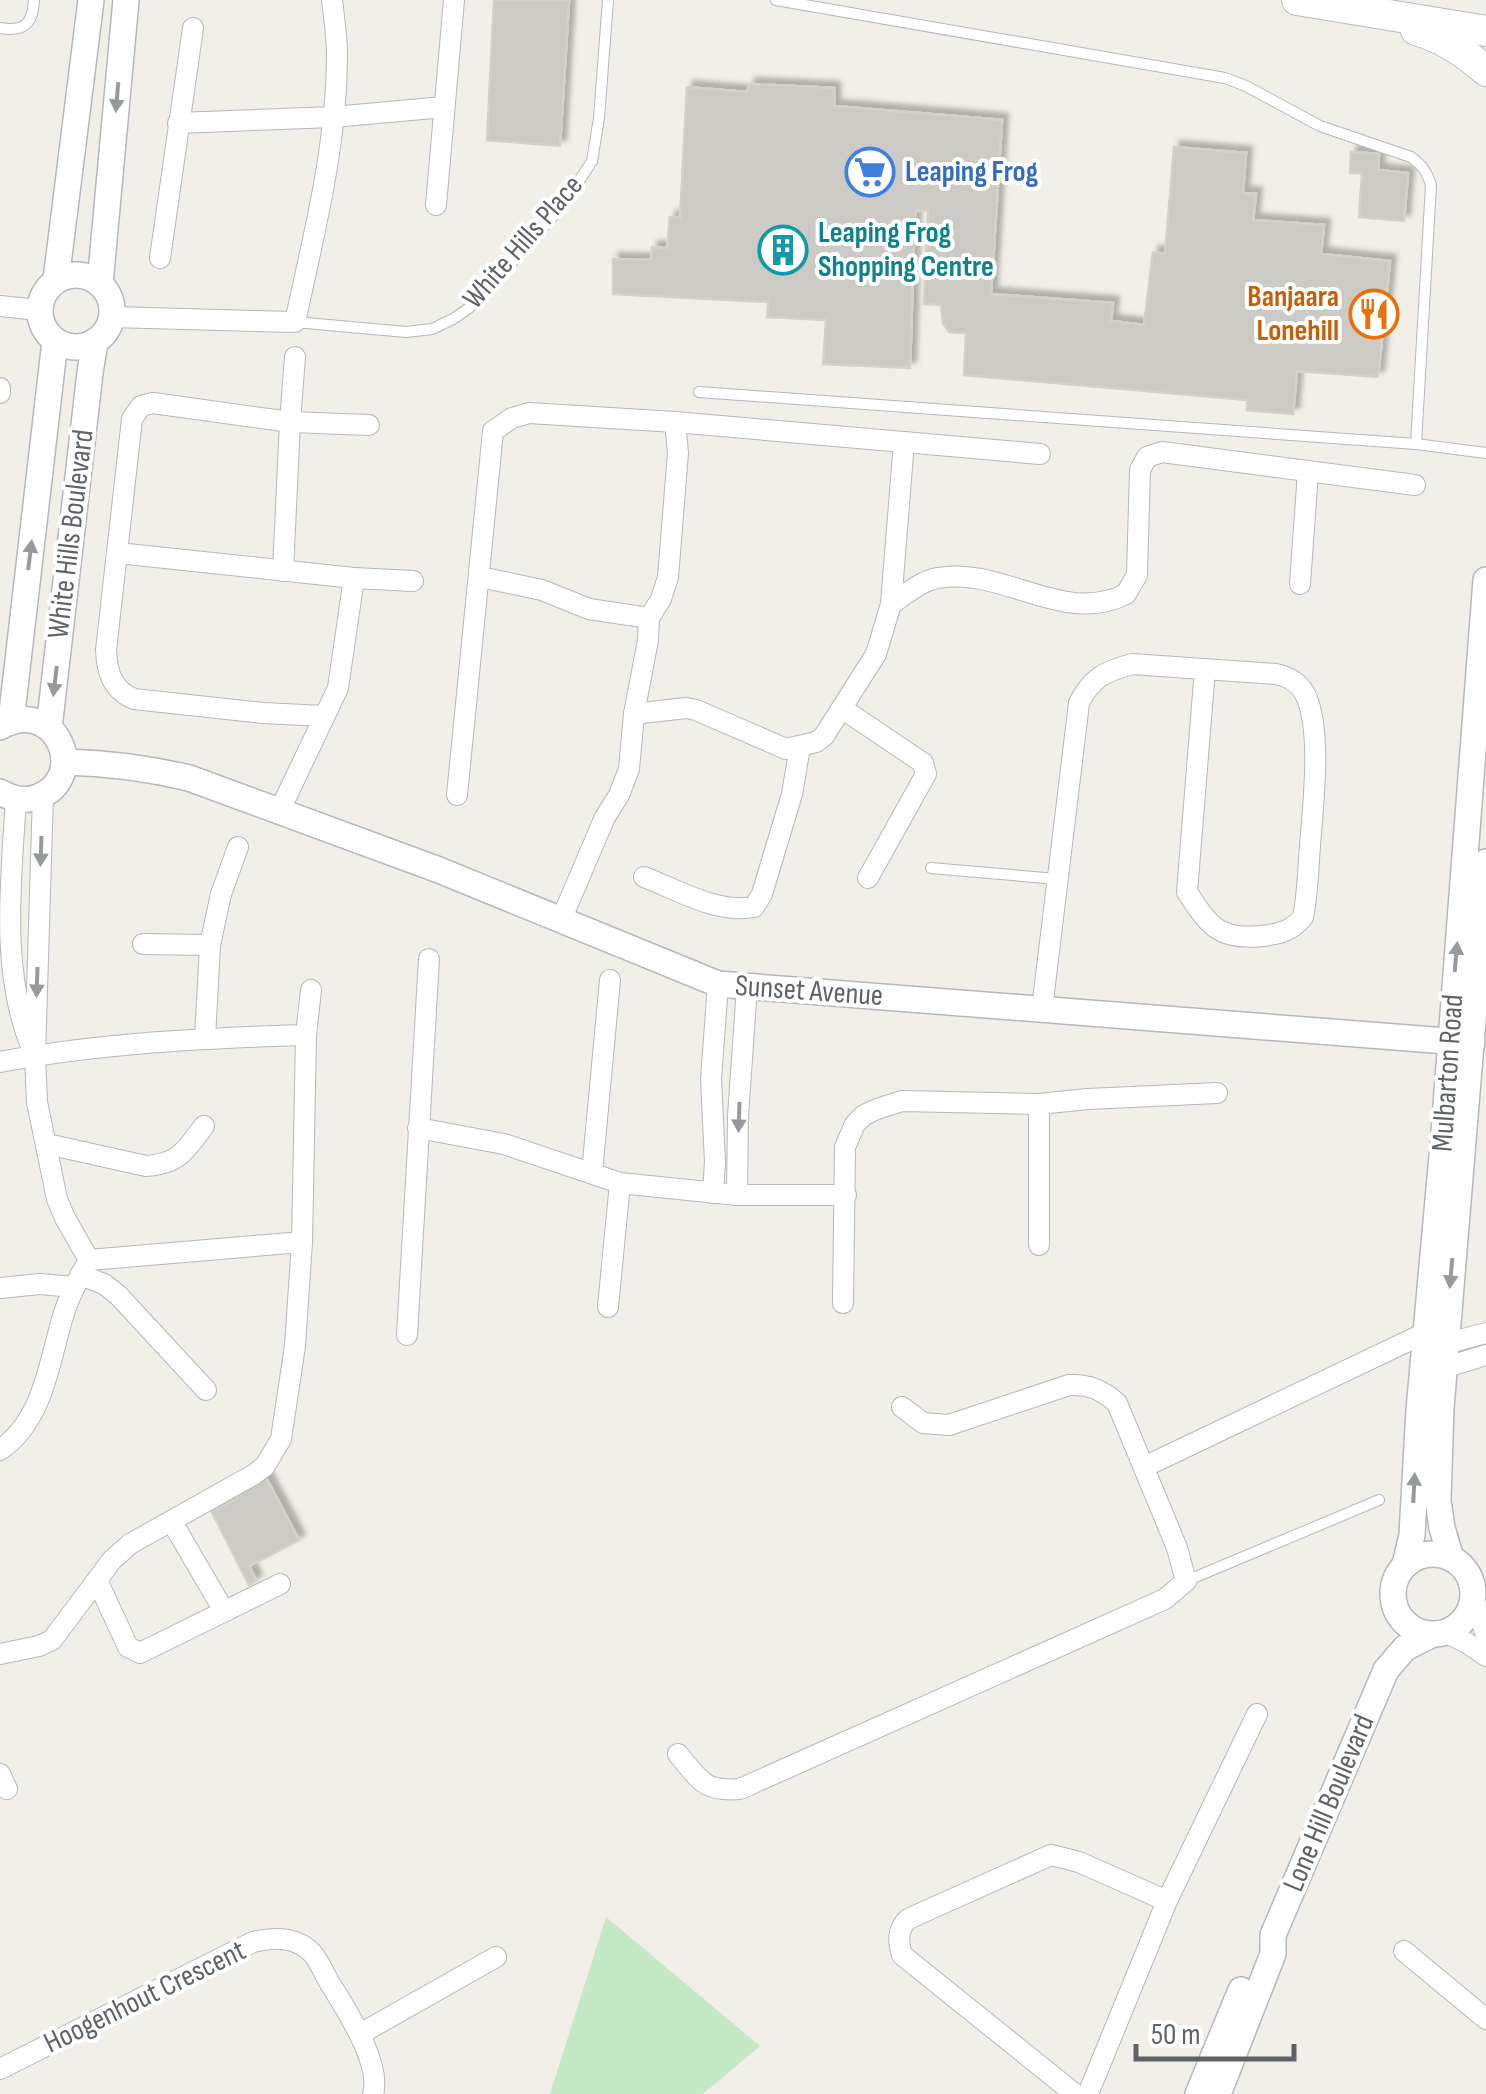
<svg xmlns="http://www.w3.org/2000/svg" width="1486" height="2094" font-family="'Sofia Sans Condensed',sans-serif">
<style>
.green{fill:#c5e8c5}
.building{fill:#cccac5;stroke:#d6d1c6;stroke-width:2.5;filter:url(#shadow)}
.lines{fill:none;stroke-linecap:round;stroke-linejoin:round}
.service-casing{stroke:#b5b8bc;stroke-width:12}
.minor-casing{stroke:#b5b8bc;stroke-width:22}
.tertiary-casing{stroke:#b5b8bc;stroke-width:28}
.secondary-casing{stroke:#b6babf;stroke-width:32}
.service{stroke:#fff;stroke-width:10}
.minor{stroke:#fff;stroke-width:20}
.tertiary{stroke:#fff;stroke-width:25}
.secondary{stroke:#fff;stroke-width:30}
.oneway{fill:#979a9d}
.labels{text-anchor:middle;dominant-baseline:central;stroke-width:8;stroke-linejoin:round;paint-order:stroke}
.shop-label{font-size:30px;font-weight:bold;fill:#366cbe;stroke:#fff;text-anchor:start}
.culture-label{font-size:30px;font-weight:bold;fill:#0d838f;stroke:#fff;text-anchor:start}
.street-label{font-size:30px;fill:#5f6368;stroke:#fff}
.food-label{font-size:30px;font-weight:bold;fill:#c56008;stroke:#fff;text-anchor:end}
</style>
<defs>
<filter id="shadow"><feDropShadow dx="6" dy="-6" stdDeviation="2.5" flood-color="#0004"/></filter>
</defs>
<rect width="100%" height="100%" fill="#f1efe8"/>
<path class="green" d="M606 1917 760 2046 703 2094H550Z"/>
<g class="building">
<path d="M494 0H569L560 146 487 140Z"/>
<path d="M750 84 834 88V106L1002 120 991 294 1113 303 1111 321 1144 325 1153 252 1165 254 1174 147 1246 153 1243 193 1256 194 1253 220 1324 225 1321 254 1390 261 1378 377 1297 371 1293 414 1247 410V400L964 375 966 333 949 332 943 323 941 305 924 304 928 210 915 211 910 368 823 364 826 320 767 317 768 302 613 294V259L651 260 652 247 667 248 670 217 680 218 687 87 747 92Z"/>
<path d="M1351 152 1379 154 1378 170 1408 173 1404 221 1359 217 1362 173H1350Z"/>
<path d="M264 1474 299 1540 249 1566 256 1581 249 1585 212 1512 238 1498 234 1490Z"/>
</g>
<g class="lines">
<g class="service-casing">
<g id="service">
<path d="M776 0 1225 78 1246 86 1320 126 1411 157C1422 165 1427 172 1431 185L1416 444"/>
<path d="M0 28C24 32 33 24 34 0"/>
<path d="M295 322 406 332 432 329 453 319 469 308 491 286 564 204 592 161 599 118 608 0"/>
<path d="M699 392 1416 444 1486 453"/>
<path d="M931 868 1057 879"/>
<path d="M1186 1581 1379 1500"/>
</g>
</g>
<g class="minor-casing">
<g id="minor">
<path d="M178 123 333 117 444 107"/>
<path d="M436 205 454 0"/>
<path d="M160 258 193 28"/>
<path d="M0 306 39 310"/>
<path d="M111 317 295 322C314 234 337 145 337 54 337 36 334 18 332 0"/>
<path d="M0 393V388"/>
<path d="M118 553 354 578 413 581"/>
<path d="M283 571 290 422 295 357"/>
<path d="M480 577 542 590 589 609 649 618"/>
<path d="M1300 584 1308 472"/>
<path d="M891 604C905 595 922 580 938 578 1002 566 1063 626 1126 594L1137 575 1140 470 1147 457 1162 452 1415 485"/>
<path d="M843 709 923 763 926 774 868 878"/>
<path d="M634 714 686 708 696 710 786 749 816 742 824 736 876 654 891 604 904 442"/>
<path d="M324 716 263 713 134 699C112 690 107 672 106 650L132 419 141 406 153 403 290 422 369 425"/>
<path d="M43 795 35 1056 37 1102 57 1199 65 1218 89 1260"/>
<path d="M457 795 493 431 512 418 529 413 675 422 1040 454"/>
<path d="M16 799C11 882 0 971 32 1049"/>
<path d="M280 810 338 688 354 578"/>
<path d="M644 877C678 890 717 914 754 907L762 894 792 794 800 747"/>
<path d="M561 920 605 817 619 795 629 769 634 714 648 640 649 618 661 599 668 577 678 453 675 422"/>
<path d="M143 944 210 945"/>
<path d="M1042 1009 1079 703C1091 678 1106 671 1132 664L1276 674C1290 677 1300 683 1306 696 1322 732 1313 806 1310 846 1308 869 1308 893 1303 917 1292 931 1279 934 1262 936 1220 941 1209 926 1187 892L1205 669"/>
<path d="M205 1038 210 945 221 894 238 847"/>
<path d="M0 1062C101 1043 204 1038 306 1035"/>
<path d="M1039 1104V1245"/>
<path d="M418 1128 504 1144 620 1183 737 1195H846"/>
<path d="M47 1144 146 1166C179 1164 186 1150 204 1126"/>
<path d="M592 1173 610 980"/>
<path d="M713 1193 715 1162 711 1079 718 984"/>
<path d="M737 1195 738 1116 747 987"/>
<path d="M89 1260 302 1242"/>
<path d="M80 1275 104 1284 118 1295 206 1390"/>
<path d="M0 1288 40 1284 74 1287"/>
<path d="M843 1303 845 1147 855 1124 864 1115 877 1109 902 1101 1039 1104 1088 1099 1217 1093"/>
<path d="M608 1307 620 1183"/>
<path d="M407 1335 429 959"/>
<path d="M1445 1344 1486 1333"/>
<path d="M1443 1368 1486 1355"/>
<path d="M0 1450C46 1418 49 1358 65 1310 71 1292 80 1276 89 1260"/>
<path d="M1144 1467 1425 1333 1437 1334"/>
<path d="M172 1522 224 1611"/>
<path d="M97 1580 128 1647 140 1653 280 1584"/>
<path d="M1474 1598 1486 1635"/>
<path d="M1447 1633 1467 1643 1486 1656"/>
<path d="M0 1654 39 1646 52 1640 112 1560 130 1544 253 1475 265 1466 281 1439 295 1346 302 1242 306 1035 311 990"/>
<path d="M678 1754C700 1780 703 1792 740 1789L1165 1599 1186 1581 1177 1548 1117 1403C1102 1390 1089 1384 1069 1385L949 1425 923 1423 902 1407"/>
<path d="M0 1774 7 1789"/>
<path d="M1404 1951 1486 2019"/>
<path d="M360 2034 496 1957"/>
<path d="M0 2069 253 1942C274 1937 296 1936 312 1953 318 1959 323 1971 328 1980 344 2007 382 2062 373 2094"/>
<path d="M1075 2094 902 1955C898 1941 897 1930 908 1919L1051 1855 1079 1862 1167 1901"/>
<path d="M1088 2094 1167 1901 1257 1714"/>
</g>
</g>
<g class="tertiary-casing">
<g id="tertiary">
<circle cx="76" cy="311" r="36"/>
<path d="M56 280 91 0"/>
<path d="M100 284 126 0"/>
<path d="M11 721 55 341"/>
<path d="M0 727C55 695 91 776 38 797 25 802 12 799 0 792"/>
<path d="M49 728 90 373 95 341"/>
<path d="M64 762C107 763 147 768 189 778L439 870 718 984 1472 1043"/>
<circle cx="1433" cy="1594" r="40"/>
<path d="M1451 1558 1442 1528 1438 1500 1441 1408 1486 862"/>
<path d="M1405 1565 1412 1535 1419 1410 1443 1145 1486 580"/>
<path d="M1198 2094 1241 1990"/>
<path d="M1218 2094 1273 1954V1935L1386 1670 1405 1648 1431 1635"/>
</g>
</g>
<g class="secondary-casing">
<g id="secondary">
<path d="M1297 0 1486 31"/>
<path d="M1416 30C1443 38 1465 52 1486 71"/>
</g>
</g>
<use href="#service" class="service"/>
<use href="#minor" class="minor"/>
<use href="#tertiary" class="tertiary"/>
<use href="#secondary" class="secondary"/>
</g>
<defs><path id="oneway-solid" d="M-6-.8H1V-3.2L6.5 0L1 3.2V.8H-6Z" transform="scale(2.5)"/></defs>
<g class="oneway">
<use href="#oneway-solid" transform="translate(117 97) rotate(95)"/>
<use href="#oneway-solid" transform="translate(30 555) rotate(-83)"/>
<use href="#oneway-solid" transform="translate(55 681) rotate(97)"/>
<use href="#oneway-solid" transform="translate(41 851) rotate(92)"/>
<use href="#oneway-solid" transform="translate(1456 957) rotate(-85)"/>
<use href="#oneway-solid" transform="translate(37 982) rotate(92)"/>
<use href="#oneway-solid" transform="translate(739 1117) rotate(92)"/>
<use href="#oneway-solid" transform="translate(1451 1273) rotate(95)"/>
<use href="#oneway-solid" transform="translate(1414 1488) rotate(-87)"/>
</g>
<defs>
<g id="supermarket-ring" transform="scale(2.5)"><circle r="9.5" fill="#fff" stroke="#3f7fe0" stroke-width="1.5"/><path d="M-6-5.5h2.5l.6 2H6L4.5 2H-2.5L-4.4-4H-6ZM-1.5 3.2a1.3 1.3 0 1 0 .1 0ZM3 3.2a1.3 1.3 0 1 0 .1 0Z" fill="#3f7fe0"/></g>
<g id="building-ring" transform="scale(2.5)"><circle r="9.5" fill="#fff" stroke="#0f9aa8" stroke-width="1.5"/><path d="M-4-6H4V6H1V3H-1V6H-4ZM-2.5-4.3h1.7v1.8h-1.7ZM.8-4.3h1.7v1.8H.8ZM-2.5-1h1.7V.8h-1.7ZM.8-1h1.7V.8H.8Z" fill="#0f9aa8"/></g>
<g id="restaurant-ring" transform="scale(2.5)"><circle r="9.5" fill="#fff" stroke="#e8710a" stroke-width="1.5"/><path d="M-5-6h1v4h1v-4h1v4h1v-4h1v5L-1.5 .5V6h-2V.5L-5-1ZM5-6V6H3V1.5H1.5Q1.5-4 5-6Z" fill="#e8710a"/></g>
</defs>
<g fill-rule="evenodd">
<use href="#supermarket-ring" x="870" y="172"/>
<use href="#building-ring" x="783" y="250"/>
<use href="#restaurant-ring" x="1374" y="314"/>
</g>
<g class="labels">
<g class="shop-label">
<text x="905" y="172">Leaping Frog</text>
</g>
<g class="culture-label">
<text x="818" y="233">Leaping Frog<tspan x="818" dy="34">Shopping Centre</tspan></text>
</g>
<g class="street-label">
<text transform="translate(523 242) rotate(-49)">White Hills Place</text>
<text transform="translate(71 534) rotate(-83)">White Hills Boulevard</text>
<text transform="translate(809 991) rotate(4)">Sunset Avenue</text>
<text transform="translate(1448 1073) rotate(-86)">Mulbarton Road</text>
<text transform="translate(1329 1803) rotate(-67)">Lone Hill Boulevard</text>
<text transform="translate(145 1997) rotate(-26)">Hoogenhout Crescent</text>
</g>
<g class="food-label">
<text x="1339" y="297">Banjaara<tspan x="1339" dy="34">Lonehill</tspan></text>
</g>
</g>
<path d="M1136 2044v15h158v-15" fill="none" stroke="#5f6368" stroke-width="5"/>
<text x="1151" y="2044" font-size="30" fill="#5f6368" stroke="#ffffff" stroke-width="8" paint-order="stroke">50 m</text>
</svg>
